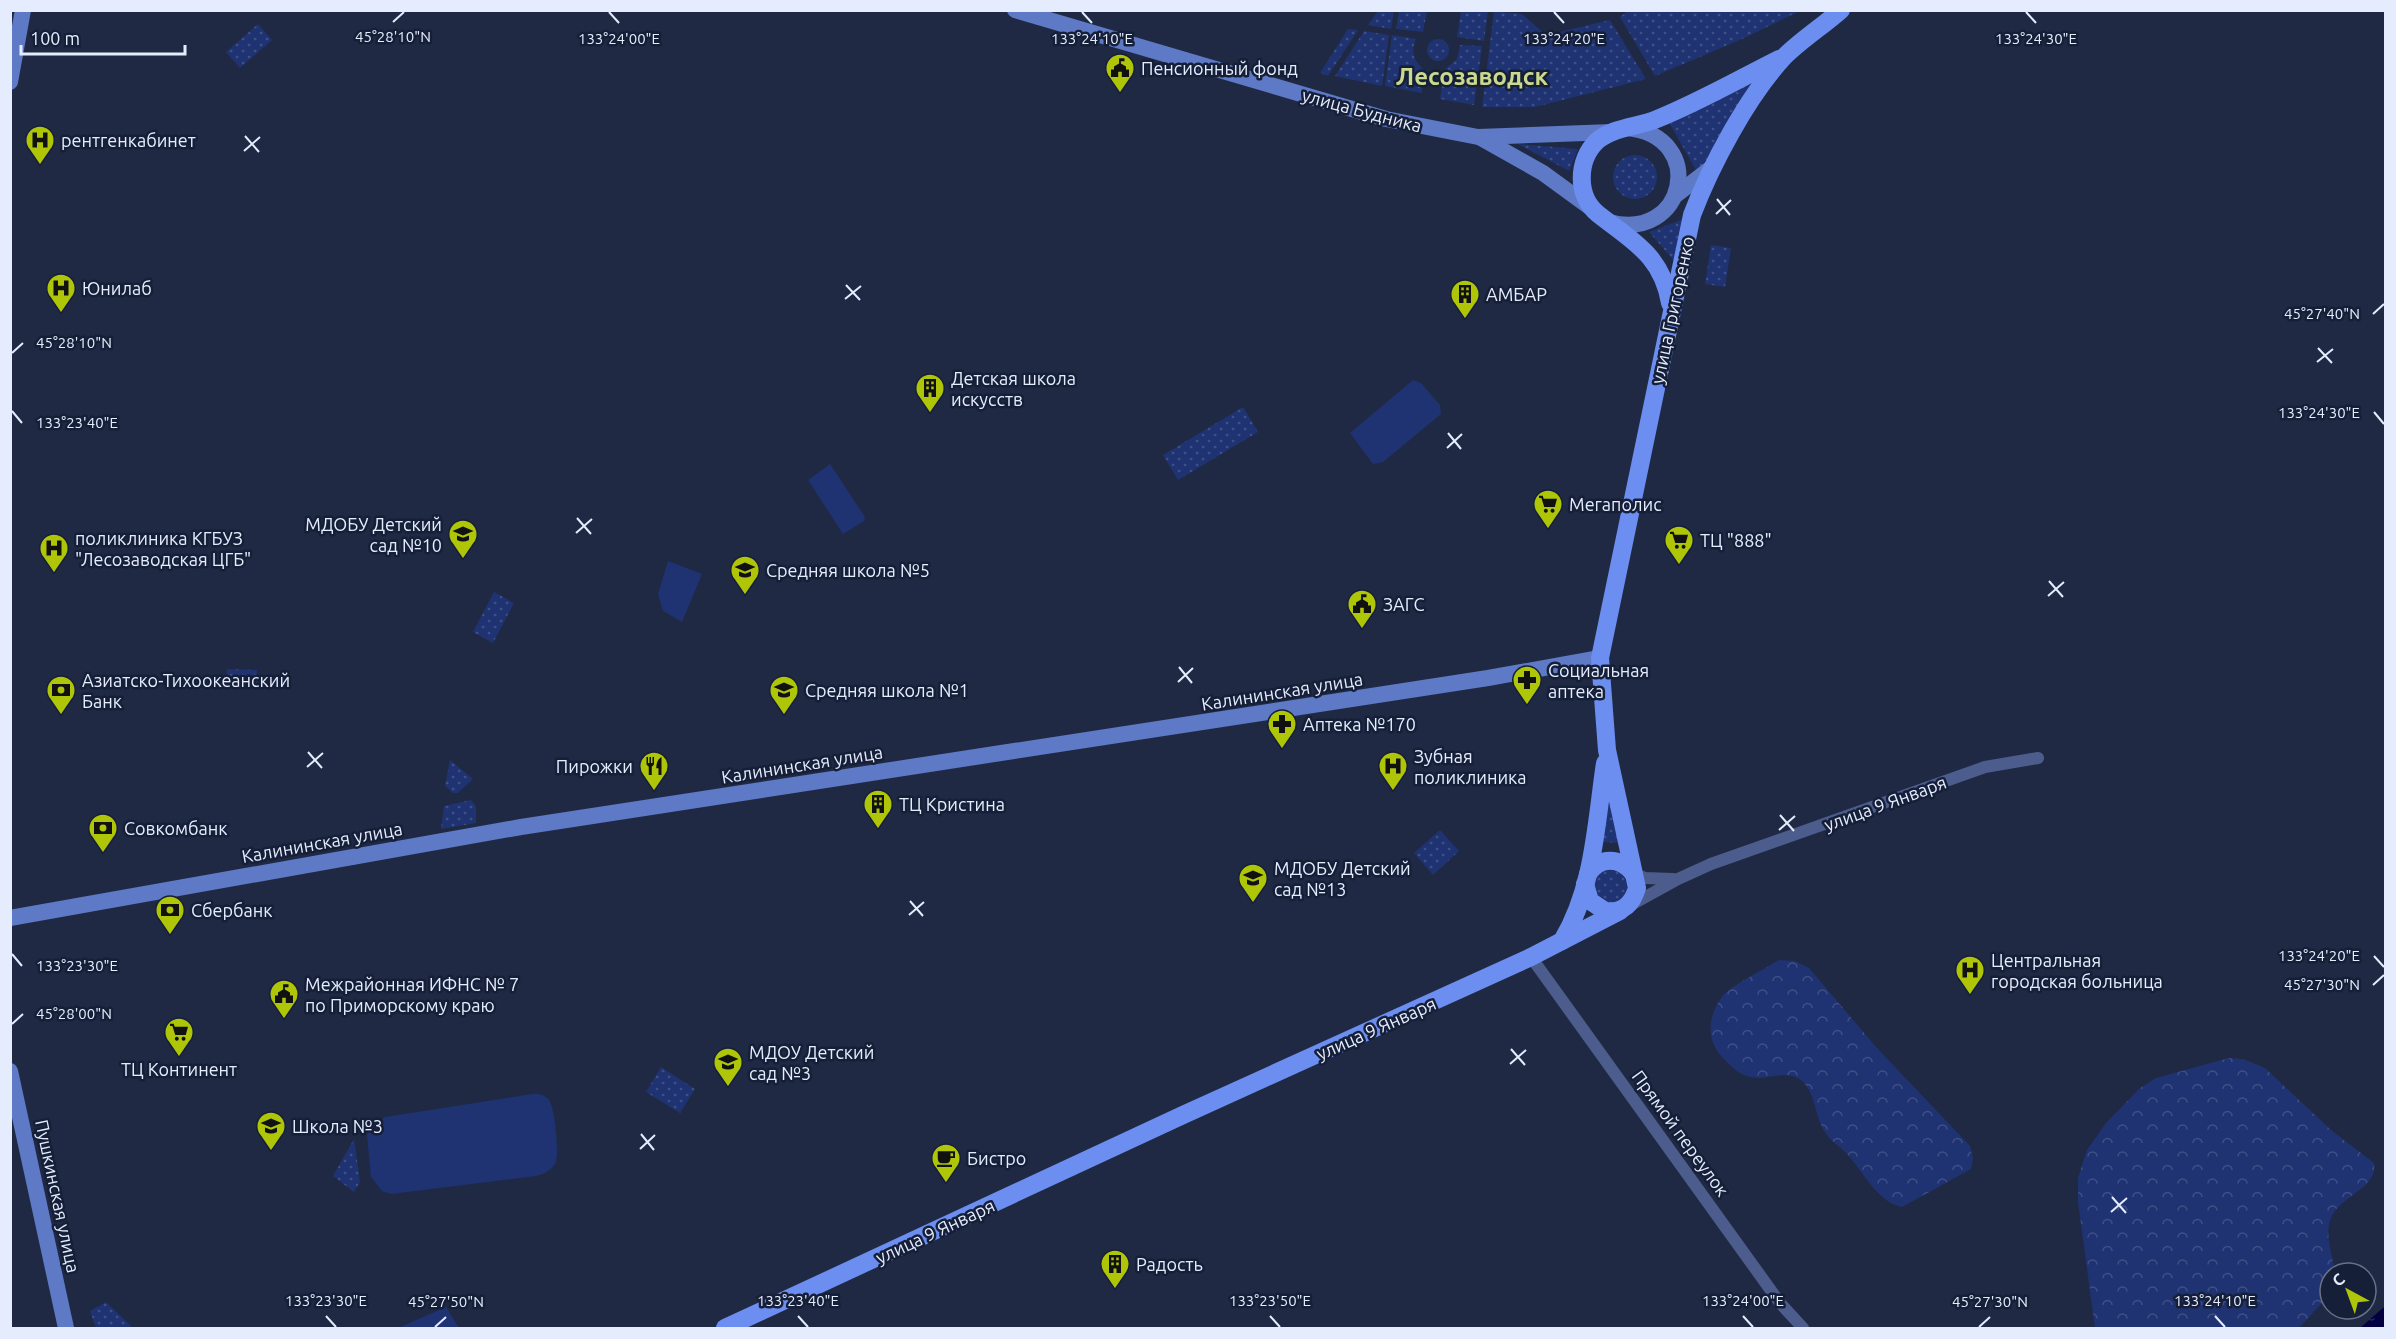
<svg xmlns="http://www.w3.org/2000/svg" width="2396" height="1339" font-family="Ubuntu,sans-serif">
<style>
.grass{fill:url(#grass-dots)}
.forest{fill:url(#forest-crowns)}
.garden{fill:#1f3272}
.water{fill:url(#water-ripples)}
.lines{fill:none;stroke-linecap:round;stroke-linejoin:round}
.street{stroke:#4c5d8d;stroke-width:12}
.secondary{stroke:#5e79c5;stroke-width:16}
.primary{stroke:#6c8ef0;stroke-width:18}
.ticks{fill:none;stroke:#e5ecfe;stroke-width:2}
.labels{text-anchor:middle;dominant-baseline:central;stroke-width:5;stroke-linejoin:round;paint-order:stroke}
.poi-label{font-size:18px;fill:#e5ecfe;stroke:#161f38;text-anchor:start}
.street-label{font-size:18px;fill:#e5ecfe;stroke:#161f38}
.district-label{font-size:24px;font-weight:bold;fill:#cad98d;stroke:#161f38}
.ticks-label{font-size:15px;text-anchor:middle;fill:#e5ecfe;stroke:#161f38;stroke-width:5;stroke-linejoin:round;paint-order:stroke}
</style>
<defs>
<pattern id="grass-dots" width="8" height="8" patternUnits="userSpaceOnUse" patternTransform="scale(1.5)"><rect width="8" height="8" fill="#1f3272"/><path d="M2 2h.1M6 6h.1" fill="none" stroke="#3f5087" stroke-width="1.8" stroke-linecap="round"/></pattern>
<pattern id="forest-crowns" width="20" height="18" patternUnits="userSpaceOnUse" patternTransform="scale(1.5)"><rect width="20" height="18" fill="#1f3272"/><path d="M2 6a3 3 0 1 1 6 0M12 15a3 3 0 1 1 6 0" fill="none" stroke="#3f5087"/></pattern>
<pattern id="water-ripples" width="26" height="14" patternUnits="userSpaceOnUse" patternTransform="scale(1.5)"><rect width="26" height="14" fill="#030040"/><path d="M2 4q2-2 4 0t4 0M15 11q2-2 4 0t4 0" fill="none" stroke="#28255d"/></pattern>
</defs>
<rect width="100%" height="100%" fill="#1f2943"/>
<g class="grass">
<path d="M1378 11H1394L1391 29 1368 25Z"/>
<path d="M1399 11H1427L1423 32 1396 29Z"/>
<path d="M1461 11H1488L1484 41 1457 37Z"/>
<path d="M1494 11 1522 14 1546 35 1610 20 1646 79 1535 107H1482Z"/>
<path d="M1628 11V10L1800 11 1742 39 1655 76 1620 17Z"/>
<path d="M258 24 272 40 240 68 226 52Z"/>
<path d="M1348 29 1358 30 1328 76 1320 73Z"/>
<path d="M1364 31 1389 35 1382 86 1335 76Z"/>
<path d="M1392 35 1416 39C1411 51 1413 60 1423 69L1422 93 1385 86Z"/>
<circle cx="1438" cy="50" r="11"/>
<path d="M1460 45 1482 46 1474 105 1440 99 1444 70 1457 59Z"/>
<path d="M1766 75 1698 174 1670 124Z"/>
<path d="M1518 144 1578 149 1569 171Z"/>
<circle cx="1635" cy="177" r="22"/>
<path d="M1686 218 1675 262 1649 232Z"/>
<path d="M1711 245 1731 248 1725 287 1705 284Z"/>
<path d="M1243 407 1258 432 1178 480 1163 455Z"/>
<path d="M494 592 514 603 493 643 473 632Z"/>
<path d="M227 669 257 670 256 687 226 686Z"/>
<path d="M450 760 473 779 458 793H453L445 786Z"/>
<path d="M1611 788 1620 843 1602 842Z"/>
<path d="M471 800 476 806V823L441 829 444 806Z"/>
<path d="M1440 830 1459 851 1433 875 1414 853Z"/>
<circle cx="1610" cy="887" r="17"/>
<path d="M661 1067 695 1089 680 1113 646 1092Z"/>
<path d="M354 1139 360 1182 354 1192 333 1176Z"/>
<path d="M106 1302 133 1328H96L90 1311Z"/>
</g>
<g class="forest">
<path d="M1779 960 1795 961 1809 968 1876 1047 1970 1146 1973 1158 1971 1169 1902 1207C1876 1201 1864 1172 1847 1154 1840 1146 1831 1142 1825 1132 1815 1117 1816 1095 1803 1082 1789 1068 1767 1081 1750 1077 1737 1074 1730 1065 1721 1056 1706 1039 1708 1015 1722 997 1731 985 1765 969 1779 960Z"/>
<path d="M2229 1058 2243 1059 2265 1068 2331 1130 2374 1163C2378 1190 2337 1196 2330 1221 2325 1236 2333 1258 2335 1273H2330V1294L2299 1328H2095L2078 1202V1178L2087 1150 2106 1123 2140 1088 2156 1078Z"/>
</g>
<g class="garden">
<path d="M1413 380 1421 383 1440 405 1441 414 1383 462 1373 464 1350 433Z"/>
<path d="M830 464 865 517 864 521 843 534 808 480Z"/>
<path d="M668 561 702 574 682 622 663 611 658 594Z"/>
<path d="M532 1094C539 1094 544 1094 549 1100 555 1107 560 1157 555 1164 550 1171 544 1174 536 1176L391 1194 382 1191 371 1177 367 1135 370 1127 385 1117Z"/>
<path d="M446 1307 459 1328H398Z"/>
</g>
<path class="water" d="M2385 1306V1328H2360Z"/>
<g class="lines">
<g class="street">
<path d="M1633 873 1645 878 1673 879"/>
<path d="M1629 906 1678 879 1711 864 1985 767 2038 758"/>
<path d="M1531 957 1780 1303 1803 1328"/>
</g>
<g class="secondary">
<path d="M1015 10 1386 119 1478 137 1612 132"/>
<path d="M10 82 23 10"/>
<path d="M1481 138 1543 173 1591 208"/>
<path d="M1676 195 1711 168"/>
<path d="M1609 222C1686 243 1708 137 1628 128"/>
<path d="M10 918 521 827 1488 678 1600 658"/>
<path d="M10 1071 66 1328"/>
</g>
<g class="primary">
<path d="M1670 303C1662 255 1632 241 1598 214 1576 196 1577 160 1597 141 1613 127 1638 127 1657 119 1699 102 1739 79 1779 59"/>
<path d="M1588 874C1600 856 1620 857 1633 873"/>
<path d="M1585 884 1590 901 1605 911C1622 913 1632 905 1637 888L1607 750 1600 658 1692 215C1711 165 1747 97 1784 57 1801 40 1823 26 1841 10"/>
<path d="M1562 941C1594 888 1596 823 1605 763"/>
<path d="M725 1328 1183 1115 1531 957 1620 911"/>
</g>
</g>
<path class="ticks" d="M609 12 619 23M1082 12 1092 23M1554 12 1564 23M2026 12 2036 23M393 22 404 12M245 136 259 152M244 151 260 137M1717 199 1730 215M1716 214 1731 200M846 285 860 300M845 299 861 286M2373 314 2384 304M2318 348 2332 363M12 353 23 343M2317 362 2333 349M12 411 22 423M2374 412 2384 424M1448 433 1461 449M1447 448 1462 434M577 518 591 534M576 533 592 519M2049 581 2063 597M2048 596 2064 582M1179 667 1192 683M1178 682 1193 668M308 752 322 768M307 767 323 753M1780 815 1794 831M1779 830 1795 816M910 901 923 916M909 915 924 902M12 954 22 966M2374 956 2384 967M2373 985 2384 975M12 1024 23 1014M1511 1049 1525 1065M1510 1064 1526 1050M641 1134 654 1150M640 1149 655 1135M2112 1197 2126 1213M2111 1212 2127 1198M326 1316 336 1327M798 1316 808 1327M1270 1316 1280 1327M1743 1316 1753 1327M2215 1316 2225 1327M435 1327 446 1317M1979 1327 1990 1317"/>
<defs>
<g id="civic-pin" transform="scale(1.5)"><path d="M0 17L-7.5 6A9.5 9.5 0 1 1 7.5 6Z" fill="#aec508" stroke="#161f38"/><path d="M-.6-6.5H3V-4.5H.6V-3L4-1V1h2V6H-6V1h2V-1L-.6-3ZM-1.2 2.5V6h2.4V2.5Z" fill="#111"/></g>
<g id="hospital-pin" transform="scale(1.5)"><path d="M0 17L-7.5 6A9.5 9.5 0 1 1 7.5 6Z" fill="#aec508" stroke="#161f38"/><path d="M-5-5h3v3.5h4V-5h3V5h-3V1.5h-4V5h-3Z" fill="#111"/></g>
<g id="building-pin" transform="scale(1.5)"><path d="M0 17L-7.5 6A9.5 9.5 0 1 1 7.5 6Z" fill="#aec508" stroke="#161f38"/><path d="M-4-6H4V6H1V3H-1V6H-4ZM-2.5-4.3h1.7v1.8h-1.7ZM.8-4.3h1.7v1.8H.8ZM-2.5-1h1.7V.8h-1.7ZM.8-1h1.7V.8H.8Z" fill="#111"/></g>
<g id="supermarket-pin" transform="scale(1.5)"><path d="M0 17L-7.5 6A9.5 9.5 0 1 1 7.5 6Z" fill="#aec508" stroke="#161f38"/><path d="M-6-5.5h2.5l.6 2H6L4.5 2H-2.5L-4.4-4H-6ZM-1.5 3.2a1.3 1.3 0 1 0 .1 0ZM3 3.2a1.3 1.3 0 1 0 .1 0Z" fill="#111"/></g>
<g id="school-pin" transform="scale(1.5)"><path d="M0 17L-7.5 6A9.5 9.5 0 1 1 7.5 6Z" fill="#aec508" stroke="#161f38"/><path d="M0-5L7-2L0 1L-7-2ZM-4 1L0 2.5L4 1V4Q0 6-4 4Z" fill="#111"/></g>
<g id="pharmacy-pin" transform="scale(1.5)"><path d="M0 17L-7.5 6A9.5 9.5 0 1 1 7.5 6Z" fill="#aec508" stroke="#161f38"/><path d="M-2-6h4v4h4v4h-4v4h-4v-4h-4v-4h4Z" fill="#111"/></g>
<g id="bank-pin" transform="scale(1.5)"><path d="M0 17L-7.5 6A9.5 9.5 0 1 1 7.5 6Z" fill="#aec508" stroke="#161f38"/><path d="M-6-4H6V4H-6ZM0-2.3a2.3 2.3 0 1 0 0 4.6a2.3 2.3 0 1 0 0-4.6Z" fill="#111"/></g>
<g id="restaurant-pin" transform="scale(1.5)"><path d="M0 17L-7.5 6A9.5 9.5 0 1 1 7.5 6Z" fill="#aec508" stroke="#161f38"/><path d="M-5-6h1v4h1v-4h1v4h1v-4h1v5L-1.5 .5V6h-2V.5L-5-1ZM5-6V6H3V1.5H1.5Q1.5-4 5-6Z" fill="#111"/></g>
<g id="cafe-pin" transform="scale(1.5)"><path d="M0 17L-7.5 6A9.5 9.5 0 1 1 7.5 6Z" fill="#aec508" stroke="#161f38"/><path d="M-5.5-4.5H6V0H3Q3 3.5 0 3.5H-2.5Q-5.5 3.5-5.5 0ZM3-3.2v2h1.7v-2ZM-6 4.5H4V6H-6Z" fill="#111"/></g>
</defs>
<g fill-rule="evenodd">
<use href="#civic-pin" x="1120" y="68"/>
<use href="#hospital-pin" x="40" y="140"/>
<use href="#hospital-pin" x="61" y="288"/>
<use href="#building-pin" x="1465" y="294"/>
<use href="#building-pin" x="930" y="388"/>
<use href="#supermarket-pin" x="1548" y="504"/>
<use href="#school-pin" x="463" y="534"/>
<use href="#supermarket-pin" x="1679" y="540"/>
<use href="#hospital-pin" x="54" y="548"/>
<use href="#school-pin" x="745" y="570"/>
<use href="#civic-pin" x="1362" y="604"/>
<use href="#pharmacy-pin" x="1527" y="680"/>
<use href="#bank-pin" x="61" y="690"/>
<use href="#school-pin" x="784" y="690"/>
<use href="#pharmacy-pin" x="1282" y="724"/>
<use href="#restaurant-pin" x="654" y="766"/>
<use href="#hospital-pin" x="1393" y="766"/>
<use href="#building-pin" x="878" y="804"/>
<use href="#bank-pin" x="103" y="828"/>
<use href="#school-pin" x="1253" y="878"/>
<use href="#bank-pin" x="170" y="910"/>
<use href="#hospital-pin" x="1970" y="970"/>
<use href="#civic-pin" x="284" y="994"/>
<use href="#supermarket-pin" x="179" y="1032"/>
<use href="#school-pin" x="728" y="1062"/>
<use href="#school-pin" x="271" y="1126"/>
<use href="#cafe-pin" x="946" y="1158"/>
<use href="#building-pin" x="1115" y="1264"/>
</g>
<g class="labels">
<g class="poi-label">
<text x="1141" y="68">Пенсионный фонд</text>
<text x="61" y="140">рентгенкабинет</text>
<text x="82" y="288">Юнилаб</text>
<text x="1486" y="294">АМБАР</text>
<text x="951" y="378">Детская школа<tspan x="951" dy="21">искусств</tspan></text>
<text x="1569" y="504">Мегаполис</text>
<text x="442" y="524" text-anchor="end">МДОБУ Детский<tspan x="442" dy="21">сад №10</tspan></text>
<text x="75" y="538">поликлиника КГБУЗ<tspan x="75" dy="21">"Лесозаводская ЦГБ"</tspan></text>
<text x="1700" y="540">ТЦ "888"</text>
<text x="766" y="570">Средняя школа №5</text>
<text x="1383" y="604">ЗАГС</text>
<text x="1548" y="670">Социальная<tspan x="1548" dy="21">аптека</tspan></text>
<text x="82" y="680">Азиатско-Тихоокеанский<tspan x="82" dy="21">Банк</tspan></text>
<text x="805" y="690">Средняя школа №1</text>
<text x="1303" y="724">Аптека №170</text>
<text x="1414" y="756">Зубная<tspan x="1414" dy="21">поликлиника</tspan></text>
<text x="633" y="766" text-anchor="end">Пирожки</text>
<text x="899" y="804">ТЦ Кристина</text>
<text x="124" y="828">Совкомбанк</text>
<text x="1274" y="868">МДОБУ Детский<tspan x="1274" dy="21">сад №13</tspan></text>
<text x="191" y="910">Сбербанк</text>
<text x="1991" y="960">Центральная<tspan x="1991" dy="21">городская больница</tspan></text>
<text x="305" y="984">Межрайонная ИФНС № 7<tspan x="305" dy="21">по Приморскому краю</tspan></text>
<text x="749" y="1052">МДОУ Детский<tspan x="749" dy="21">сад №3</tspan></text>
<text x="179" y="1069" text-anchor="middle">ТЦ Континент</text>
<text x="292" y="1126">Школа №3</text>
<text x="967" y="1158">Бистро</text>
<text x="1136" y="1264">Радость</text>
</g>
<g class="street-label">
<text transform="translate(1362 110) rotate(15)">улица Будника</text>
<text transform="translate(1672 310) rotate(-78)">улица Григоренко</text>
<text transform="translate(1282 691) rotate(-9)">Калининская улица</text>
<text transform="translate(802 764) rotate(-9)">Калининская улица</text>
<text transform="translate(1885 803) rotate(-20)">улица 9 Января</text>
<text transform="translate(322 842) rotate(-10)">Калининская улица</text>
<text transform="translate(1376 1028) rotate(-24)">улица 9 Января</text>
<text transform="translate(1681 1133) rotate(54)">Прямой переулок</text>
<text transform="translate(58 1196) rotate(78)">Пушкинская улица</text>
<text transform="translate(935 1231) rotate(-25)">улица 9 Января</text>
</g>
<g class="district-label">
<text x="1472" y="76">Лесозаводск</text>
</g>
</g>
<g class="ticks-label">
<text x="393" y="42">45°28'10"N</text>
<text x="619" y="44">133°24'00"E</text>
<text x="1092" y="44">133°24'10"E</text>
<text x="1564" y="44">133°24'20"E</text>
<text x="2036" y="44">133°24'30"E</text>
<text x="2322" y="319">45°27'40"N</text>
<text x="74" y="348">45°28'10"N</text>
<text x="2319" y="418">133°24'30"E</text>
<text x="77" y="428">133°23'40"E</text>
<text x="2319" y="961">133°24'20"E</text>
<text x="77" y="971">133°23'30"E</text>
<text x="2322" y="990">45°27'30"N</text>
<text x="74" y="1019">45°28'00"N</text>
<text x="326" y="1306">133°23'30"E</text>
<text x="798" y="1306">133°23'40"E</text>
<text x="1270" y="1306">133°23'50"E</text>
<text x="1743" y="1306">133°24'00"E</text>
<text x="2215" y="1306">133°24'10"E</text>
<text x="446" y="1307">45°27'50"N</text>
<text x="1990" y="1307">45°27'30"N</text>
</g>
<rect width="2396" height="1339" fill="none" stroke="#e5ecfe" stroke-width="24"/>
<g transform="translate(2348 1291) rotate(319)"><circle r="28" fill="#161f38" stroke="#697187" stroke-width="1.5"/>
<path d="M0-4.5L10 22L0 15L-10 22Z" fill="#aec508"/>
<text y="-9" font-size="16" font-weight="bold" text-anchor="middle" fill="#e5ecfe">С</text>
</g>
<path d="M21 45v9h164v-9" fill="none" stroke="#e5ecfe" stroke-width="3"/>
<text x="30" y="45" font-size="18" fill="#e5ecfe" stroke="#161f38" stroke-width="4.5" paint-order="stroke">100 m</text>
</svg>
